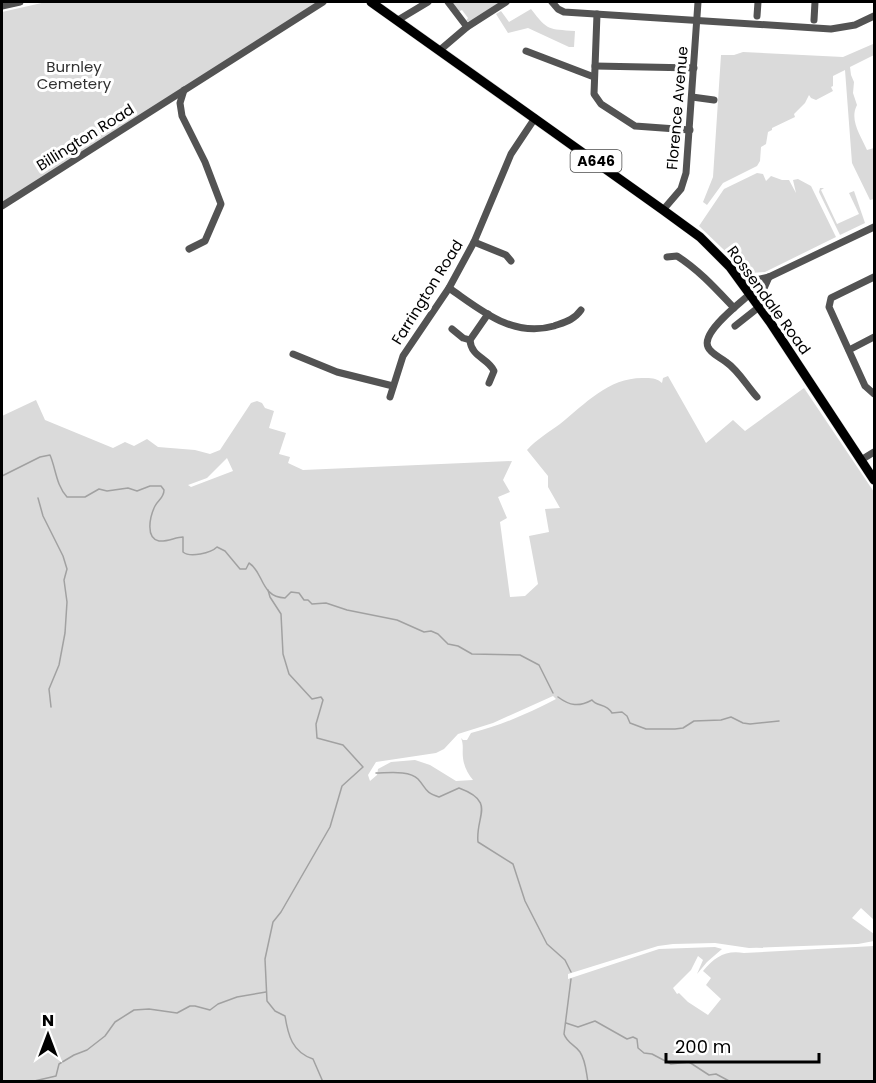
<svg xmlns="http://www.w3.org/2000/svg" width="876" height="1083" font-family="Poppins,sans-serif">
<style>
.green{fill:#dadada;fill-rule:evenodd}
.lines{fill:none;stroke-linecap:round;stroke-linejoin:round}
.stream{stroke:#a1a1a1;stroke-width:1.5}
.highway-casing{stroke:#dbdbdb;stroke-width:10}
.minor{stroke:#535353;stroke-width:7}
.highway{stroke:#000;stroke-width:9}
.labels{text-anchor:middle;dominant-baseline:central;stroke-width:6;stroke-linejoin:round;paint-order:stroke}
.shield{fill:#fff;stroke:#4c4c4c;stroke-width:1.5}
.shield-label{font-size:14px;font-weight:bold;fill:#000}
.park-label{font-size:15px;fill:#313131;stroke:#fff}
.street-label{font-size:15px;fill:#000;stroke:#fff}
</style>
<rect width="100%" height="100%" fill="#fff"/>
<g class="green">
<path d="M46 2H323L2 206V12Z"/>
<path d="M451 2H497L498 3 471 22 466 21 468 18 462 10 458 12Z"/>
<path d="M531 9C548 31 548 29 575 31L574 47H569L528 28 508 33 496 14 501 11 509 22Z"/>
<path d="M873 44 874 55 850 67 851 75 854 82 853 93 857 105C849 120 861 136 867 150L874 148V199L870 200 852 163 845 70 833 76V86L831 87 833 91 816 100 811 98 809 95 805 103 794 114 795 117 772 128V130L768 132 766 144 761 147 760 161 757 166 723 183 707 205 703 202 713 177 721 55H734L743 52 843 57Z"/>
<path d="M757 173 763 174 766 181 771 176 782 180H789L796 193 793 180 798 179 811 186 836 237 765 272 751 273 745 270 699 226 724 189Z"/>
<path d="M820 188H824L821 190 837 224 859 214 849 193 854 191 865 223 840 235 819 192Z"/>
<path d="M668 376 706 443 733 420 745 431 804 388 874 492V920L861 908 852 918 874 934V941L858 944 749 948 715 943 673 944 658 946 568 974V979L659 949 715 947 722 949 707 962 697 974 703 960 698 956 691 970 673 988 677 994 679 993 688 1002 708 1015 721 999 706 985 711 978 703 971C715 957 725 950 744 953L874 946V1081H2V416L36 400 45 420 113 448 125 442 134 446 147 439 158 447 195 450 210 454 220 450 251 403 257 401 262 403 265 408 274 411 269 428 286 433 279 454 290 457 288 463 303 470 512 461 503 480 510 492 498 497 507 518 500 522 510 597 525 596 538 584 529 536 549 532 545 509 560 508 548 487V476L527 450C536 440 549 432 560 424 586 403 610 376 646 378 653 378 658 379 662 383L663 378ZM227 458 233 471 191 487 188 485 207 478ZM553 696 556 699C529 713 500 726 471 733L467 740H463L461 738C464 745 462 750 463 758 464 767 468 774 473 780L456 781 430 765 415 760 391 762 378 769 377 775 370 781 368 775 376 762 436 753 444 749 458 734 493 723Z"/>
</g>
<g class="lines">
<g class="stream">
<path d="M2 476 40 457 50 455C56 469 56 485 67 497H85L99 489 107 491 128 488 137 491 150 486H161L164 490C164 498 158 500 155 506 150 516 145 538 159 541 167 542 176 537 183 537V552C190 558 211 553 217 547L225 551 240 569H246L249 563C264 572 260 597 285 598L291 592 299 593 304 600H308L312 604 326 603 347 610 397 620 424 632 431 631 438 634 448 644 458 646 472 654 520 655 539 665 553 693"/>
<path d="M38 498 43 516 63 556 67 569 64 580 67 602 65 633 59 665 49 689 51 707"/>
<path d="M268 590 270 597 281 614 283 654 289 674 312 699 321 697 323 700 316 724 317 738 343 745 363 767 342 786 330 827 281 912 273 922 265 959 267 1001 275 1011 285 1016C288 1035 292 1052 313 1059L323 1082"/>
<path d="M558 697C570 706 579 707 592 700 597 707 606 703 612 713L622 712 627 716 630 723 646 729H675L683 728 694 721 721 720 731 717 743 723 750 724 779 721"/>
<path d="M376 773C388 773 409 770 418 779 427 789 424 792 439 797L459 788C497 802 475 816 478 842L513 864 525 901 547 944 565 960 571 972"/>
<path d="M571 979 564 1034C567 1043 575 1045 580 1052 586 1061 586 1072 588 1082"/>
<path d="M566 1023 578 1027 595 1021 627 1039 633 1037 637 1039 638 1048 644 1053 652 1054 671 1064 689 1062 709 1075 716 1074 731 1082"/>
<path d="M30 1082 56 1076 59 1064 74 1055 87 1050 105 1036 115 1022 134 1010 149 1009 177 1013 190 1006H195L210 1010 218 1004 237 997 266 992"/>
</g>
<g class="highway-casing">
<path id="highway" d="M371 2 663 210 700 237 730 267 770 322 874 480"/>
</g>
<g class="minor">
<path d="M448 2 467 27"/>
<path d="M552 2 558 9 564 12 831 29 855 25 874 16"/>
<path d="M2 6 20 2"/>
<path d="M597 14 594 94 601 104 635 126 690 130"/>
<path d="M757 16 758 2"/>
<path d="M398 20 428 2"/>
<path d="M814 20 815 2"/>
<path d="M440 50 467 27 506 2"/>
<path d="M526 51 594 77"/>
<path d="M595 66 694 68"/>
<path d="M184 90 180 103 182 116 205 162 221 204 205 241 189 249"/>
<path d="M692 97 714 100"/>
<path d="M2 206 323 2"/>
<path d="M663 210 681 189 686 173 698 2"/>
<path d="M474 242 506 255 511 261"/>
<path d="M667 257 677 256C699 270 716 289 734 308"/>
<path d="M874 277 831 298 829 307 865 386 874 394"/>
<path d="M743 283 769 277 874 227"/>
<path d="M449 288C481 310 512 338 554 326 565 322 574 320 581 310"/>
<path d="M750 294C740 303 701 332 708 347 711 354 720 357 726 362 738 370 747 386 757 397"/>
<path d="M761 295 769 277"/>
<path d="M488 314 470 340C471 357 488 358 494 371L489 383"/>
<path d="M735 326 759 307"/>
<path d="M452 329 463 338 470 340"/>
<path d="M849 350 874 337"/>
<path d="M293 354 337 372 393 386"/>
<path d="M390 397 403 356 449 288 474 242 511 154 535 118"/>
<path d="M861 460 874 452"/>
</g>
<use href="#highway" class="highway"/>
</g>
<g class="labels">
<rect class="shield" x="570.5" y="150" width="51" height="22" rx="4.5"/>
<g class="shield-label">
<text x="596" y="161">A646</text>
</g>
<g class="park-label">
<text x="74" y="66">Burnley<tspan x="74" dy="17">Cemetery</tspan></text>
</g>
<g class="street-label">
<text transform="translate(677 108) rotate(-85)">Florence Avenue</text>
<text transform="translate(85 137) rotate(-32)">Billington Road</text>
<text transform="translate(427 292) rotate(-58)">Farrington Road</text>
<text transform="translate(769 300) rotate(54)">Rossendale Road</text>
</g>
</g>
<rect width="876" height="1083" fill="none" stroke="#000000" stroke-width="6"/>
<g transform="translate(48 1035)" stroke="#ffffff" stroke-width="4.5" paint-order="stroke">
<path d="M0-4.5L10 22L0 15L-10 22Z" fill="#000000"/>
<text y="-9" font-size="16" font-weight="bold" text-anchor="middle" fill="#000000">N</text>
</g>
<path d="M666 1053v9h153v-9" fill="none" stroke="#000000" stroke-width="3"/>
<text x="675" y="1053" font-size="18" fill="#000000" stroke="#ffffff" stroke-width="4.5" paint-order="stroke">200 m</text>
</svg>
